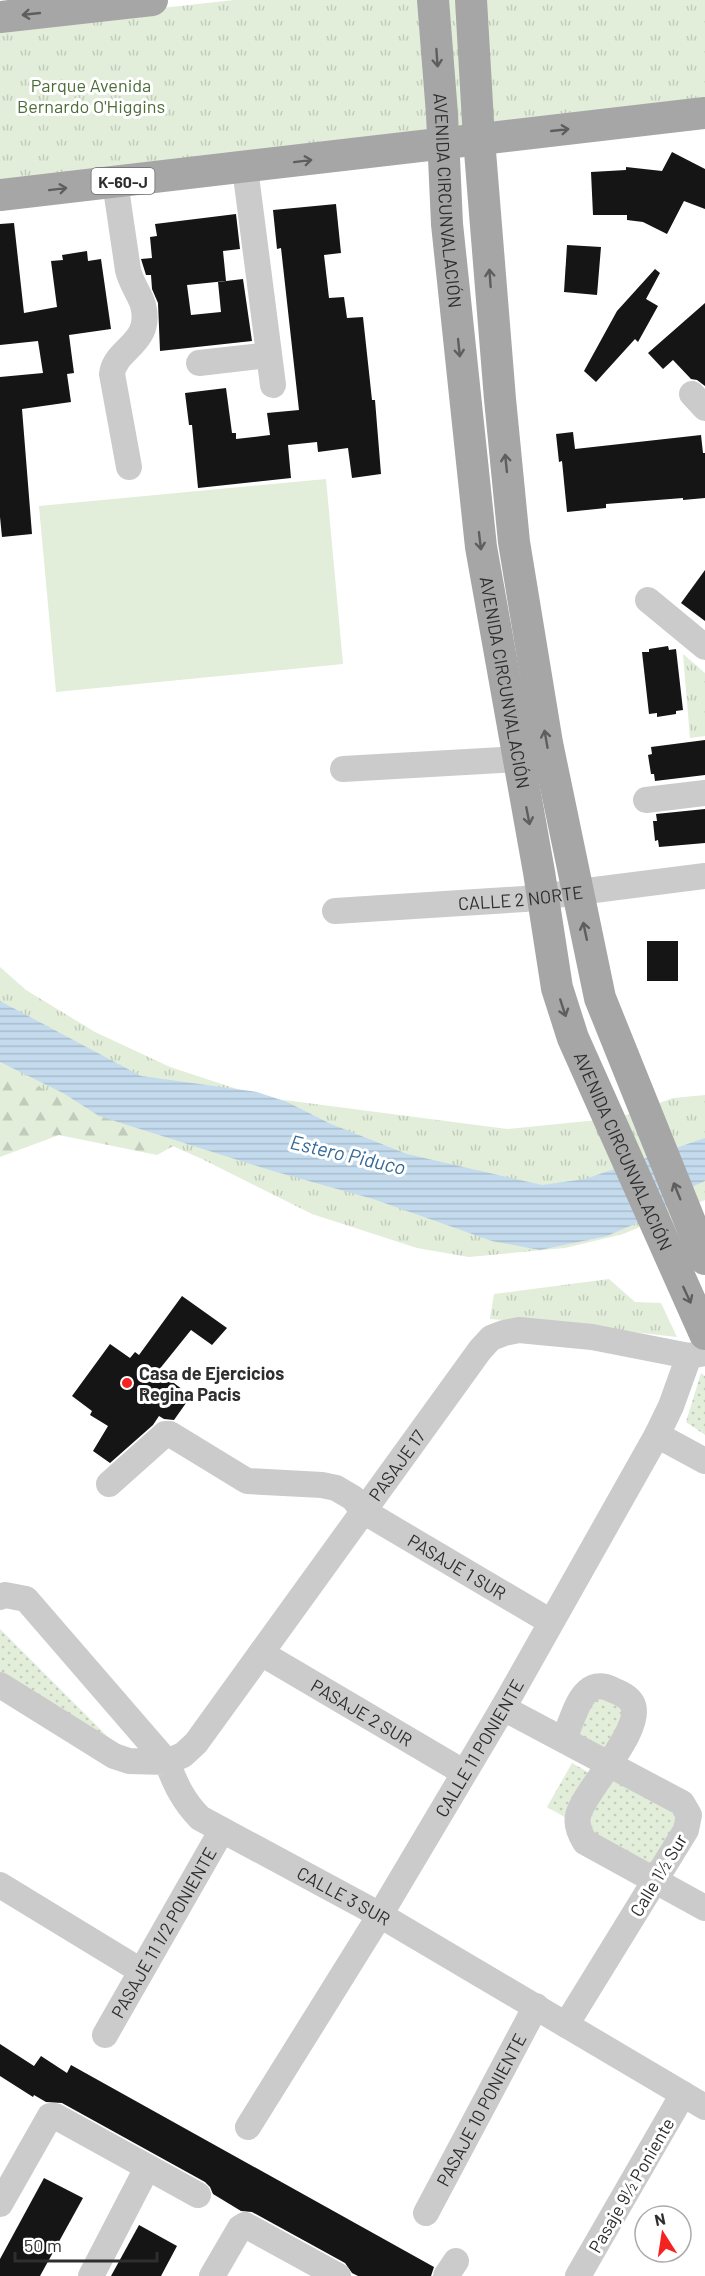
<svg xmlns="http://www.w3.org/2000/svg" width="705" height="2276" font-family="Barlow,sans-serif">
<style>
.grass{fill:url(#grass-dots)}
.forest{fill:url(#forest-firs)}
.park{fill:url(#park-tufts)}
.pitch{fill:#e2edda}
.water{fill:url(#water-rules)}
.building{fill:#151515}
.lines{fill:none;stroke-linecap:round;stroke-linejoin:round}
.minor{stroke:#cbcbcb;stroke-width:26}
.major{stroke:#a6a6a6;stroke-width:32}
.oneway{stroke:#5e5e5e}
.poi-dot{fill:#f42221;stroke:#fff;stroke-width:2}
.labels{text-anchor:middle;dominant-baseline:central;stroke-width:6;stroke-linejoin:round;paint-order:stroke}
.shield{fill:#fff;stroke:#6d6d6d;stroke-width:1.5}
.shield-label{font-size:16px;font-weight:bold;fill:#2e2e2e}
.park-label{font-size:18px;fill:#4c6d37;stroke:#fff}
.street-label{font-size:18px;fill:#2e2e2e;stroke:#fff}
.poi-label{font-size:18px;font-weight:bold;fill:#2e2e2e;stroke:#fff;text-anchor:start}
.water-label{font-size:20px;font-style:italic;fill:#356996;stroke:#fff}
</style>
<defs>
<pattern id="grass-dots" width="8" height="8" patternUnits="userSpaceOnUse" patternTransform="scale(1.5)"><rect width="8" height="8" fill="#e2edda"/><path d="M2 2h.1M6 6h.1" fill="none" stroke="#c2ccbb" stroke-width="1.8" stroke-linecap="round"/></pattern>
<pattern id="forest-firs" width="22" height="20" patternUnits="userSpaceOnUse" patternTransform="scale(1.5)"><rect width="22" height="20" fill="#e2edda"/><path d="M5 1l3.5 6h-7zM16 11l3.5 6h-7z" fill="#c2ccbb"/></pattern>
<pattern id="park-tufts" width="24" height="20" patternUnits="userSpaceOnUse" patternTransform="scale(1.5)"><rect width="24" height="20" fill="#e2edda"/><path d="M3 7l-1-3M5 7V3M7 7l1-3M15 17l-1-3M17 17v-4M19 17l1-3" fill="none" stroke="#c2ccbb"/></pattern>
<pattern id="water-rules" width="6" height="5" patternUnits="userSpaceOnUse" patternTransform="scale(1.5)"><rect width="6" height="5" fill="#c4dbee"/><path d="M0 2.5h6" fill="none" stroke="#a9bccc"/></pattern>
</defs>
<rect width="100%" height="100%" fill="#fff"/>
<g class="grass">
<path d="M701 1373 705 1376V1435L686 1422Z"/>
<path d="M0 1629 112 1741 0 1678Z"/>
<path d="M585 1692 628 1698 610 1765 689 1815 655 1879 580 1834 610 1765 564 1739Z"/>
<path d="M572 1763 593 1775 568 1819 547 1807Z"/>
</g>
<path class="forest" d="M0 1002 231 1114 157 1155 59 1135 0 1157Z"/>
<g class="park">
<path d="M234 0H705V103L0 186V26Z"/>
<path d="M683 654 705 673V736L690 738Z"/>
<path d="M0 967 26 990 95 1032 170 1067 261 1097 507 1129 618 1118 673 1098 705 1095V1200L623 1234 565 1248 469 1257 417 1248 312 1214 202 1159 0 1070Z"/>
<path d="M609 1279 635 1302 661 1303 677 1337 562 1324 490 1319 494 1294Z"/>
</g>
<path class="pitch" d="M326 479 343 664 56 692 39 506Z"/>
<path class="water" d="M0 1001 141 1076 257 1092 287 1102 331 1124 407 1154 542 1185 585 1179 705 1138V1181L694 1186 660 1213 607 1236 540 1250 492 1241 373 1199 273 1171 99 1116 63 1093 0 1062Z"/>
<g class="building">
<path d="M672 152 705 169V209L684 201 667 234 643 222 627 220V215H593L591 172 626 170V167L662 171Z"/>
<path d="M336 204 341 253 324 255 329 298 344 297 347 318 363 317 372 400H375L381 474 352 478 348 448 318 452 317 442 288 445 291 478 198 488 192 425H189L185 393 226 388 232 433H236V439L270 435 267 413 299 410 281 248 277 249 273 210Z"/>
<path d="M236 214 240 249 223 251 226 281 187 285 191 315 221 312 218 282 243 279 252 341 160 351 158 303 152 289 151 275H146L141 259 152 258 150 237 157 236 155 224Z"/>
<path d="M14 223 24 313 57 307 51 261 63 260 62 255 87 251 88 261 101 259 111 329 69 335 74 373 67 374 71 402 22 409 32 534 2 537 0 517V377L43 373 38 341 0 345V224Z"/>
<path d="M567 245 601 247 597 295 564 292Z"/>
<path d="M655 269 660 273 646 299 658 306 638 342 635 339 596 382 584 371 617 311Z"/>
<path d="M705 303V386L697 380 691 379 673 360 663 369 648 353Z"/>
<path d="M573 432 575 449 701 435 703 453H705V498L683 500V498L606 504V508L567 512 562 461 559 462 556 434Z"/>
<path d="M705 570V621L681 603Z"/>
<path d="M668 646 669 650 676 649 683 710 676 711V714L657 717V713L649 714 642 652H649V649Z"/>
<path d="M705 740V775L655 781 654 774H651L648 755 652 754 651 747Z"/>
<path d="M705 809V843L659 847 658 840 655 841 653 821H657L656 814Z"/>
<rect x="647" y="941" width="31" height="40"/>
<path d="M182 1296 227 1328 212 1345 191 1330 158 1371 191 1396 174 1420 164 1419 159 1416 153 1425 110 1463 93 1451 108 1426 90 1415 92 1411 72 1396 110 1344 130 1358 135 1352 139 1355Z"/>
<path d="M0 2044 34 2066 41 2056 67 2073 71 2065 434 2267 431 2276H358L352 2273 345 2263 252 2212 241 2211 213 2194 210 2187 205 2182 62 2103 46 2102 34 2095 33 2097 0 2076Z"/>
<path d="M44 2178 83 2198 40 2276H0V2259Z"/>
<path d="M139 2225 177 2246 161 2276H111Z"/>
</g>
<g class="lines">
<g class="minor">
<path d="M245 168 273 385"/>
<path d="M115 182 128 270C131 283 139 293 143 305 153 344 115 348 112 374L129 467"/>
<path d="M199 363 269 355"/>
<path d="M692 394 705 408"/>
<path d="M648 600 705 647"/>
<path d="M343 769 517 759"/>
<path d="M646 800 705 793"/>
<path id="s1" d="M335 911 524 899 705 876"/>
<path d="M657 1435 705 1461"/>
<path id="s2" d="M109 1484 165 1434H170L247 1481 322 1485 336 1488 353 1498 363 1511 551 1622"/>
<path id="s3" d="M0 1597 5 1595 26 1599 167 1762 183 1755 196 1743 480 1350 491 1338 504 1333 519 1330 592 1337 689 1356 705 1353"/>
<path id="s4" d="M261 1653 463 1772"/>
<path id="s5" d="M0 1685 114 1756 129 1761 167 1762C175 1783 183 1801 200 1818L380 1915 705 2107"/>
<path d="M503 1708 682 1803 689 1815 686 1830 566 2025"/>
<path d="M564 1739C574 1717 582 1673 613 1690 620 1693 628 1696 632 1703 646 1729 583 1791 578 1816 576 1825 580 1834 585 1842L705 1908"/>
<path d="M0 1885 141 1971"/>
<path id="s6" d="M105 2035 222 1830"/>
<path id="s7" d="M248 2127 380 1915 503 1708 657 1435 671 1406 689 1356"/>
<path d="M0 2204 50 2116H55L198 2195"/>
<path id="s8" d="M426 2213 536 2006"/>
<path d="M91 2276 147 2168"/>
<path d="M212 2276 240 2228 245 2225 338 2276"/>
<path d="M446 2276 456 2261"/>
<path d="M578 2276 683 2094"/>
</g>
<g class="major">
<path id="s9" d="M433 0 442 114 447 224 481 547 539 872 557 988 573 1038 705 1334"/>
<path d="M471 0 479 139 500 399 514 542 547 743 600 998 705 1259"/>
<path d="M0 17 152 0"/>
<path d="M0 195 705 113"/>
</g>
</g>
<defs><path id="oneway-shaft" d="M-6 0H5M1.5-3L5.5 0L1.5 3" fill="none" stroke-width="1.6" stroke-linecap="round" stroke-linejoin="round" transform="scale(1.5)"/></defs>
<g class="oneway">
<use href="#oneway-shaft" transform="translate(31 14) rotate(174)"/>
<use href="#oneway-shaft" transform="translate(437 58) rotate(86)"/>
<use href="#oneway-shaft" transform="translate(560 130) rotate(-6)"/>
<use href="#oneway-shaft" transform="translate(303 161) rotate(-7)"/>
<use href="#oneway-shaft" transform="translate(58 189) rotate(-7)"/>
<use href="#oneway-shaft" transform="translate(490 278) rotate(-94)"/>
<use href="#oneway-shaft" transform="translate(459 348) rotate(84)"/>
<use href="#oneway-shaft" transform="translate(506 463) rotate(-96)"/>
<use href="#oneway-shaft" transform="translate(480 541) rotate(83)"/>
<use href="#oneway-shaft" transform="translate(546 739) rotate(-100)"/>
<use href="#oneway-shaft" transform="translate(528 816) rotate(79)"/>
<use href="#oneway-shaft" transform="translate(585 931) rotate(-102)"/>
<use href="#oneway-shaft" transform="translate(563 1008) rotate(72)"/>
<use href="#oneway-shaft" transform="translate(677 1191) rotate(-112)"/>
<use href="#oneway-shaft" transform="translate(687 1295) rotate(65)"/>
</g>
<circle class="poi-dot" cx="127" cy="1383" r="6"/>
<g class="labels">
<rect class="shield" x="91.5" y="168" width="63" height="26" rx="4.5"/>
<g class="shield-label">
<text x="123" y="181">K-60-J</text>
</g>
<g class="park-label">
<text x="91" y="85">Parque Avenida<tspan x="91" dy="21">Bernardo O'Higgins</tspan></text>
</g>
<g class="street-label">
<text stroke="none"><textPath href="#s9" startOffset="201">AVENIDA CIRCUNVALACIÓN</textPath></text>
<text stroke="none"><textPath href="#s9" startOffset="687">AVENIDA CIRCUNVALACIÓN</textPath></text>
<text stroke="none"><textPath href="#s1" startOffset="186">CALLE 2 NORTE</textPath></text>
<text stroke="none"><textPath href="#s9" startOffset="1173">AVENIDA CIRCUNVALACIÓN</textPath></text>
<text stroke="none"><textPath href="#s3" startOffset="620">PASAJE 17</textPath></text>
<text stroke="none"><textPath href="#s2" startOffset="405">PASAJE 1 SUR</textPath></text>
<text stroke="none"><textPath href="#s4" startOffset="117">PASAJE 2 SUR</textPath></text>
<text stroke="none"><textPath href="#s7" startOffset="444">CALLE 11 PONIENTE</textPath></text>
<text transform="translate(658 1875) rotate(-59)">Calle 1½ Sur</text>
<text stroke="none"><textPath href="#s5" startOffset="417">CALLE 3 SUR</textPath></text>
<text stroke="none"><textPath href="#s6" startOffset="118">PASAJE 11 1/2 PONIENTE</textPath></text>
<text stroke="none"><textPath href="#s8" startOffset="117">PASAJE 10 PONIENTE</textPath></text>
<text transform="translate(631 2185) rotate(-60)">Pasaje 9½ Poniente</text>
</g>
<g class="poi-label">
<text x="139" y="1373">Casa de Ejercicios<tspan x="139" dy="21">Regina Pacis</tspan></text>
</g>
<g class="water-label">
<text transform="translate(348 1154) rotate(13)">Estero Piduco</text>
</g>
</g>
<g transform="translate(663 2234) rotate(348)"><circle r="28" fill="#ffffff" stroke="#ababab" stroke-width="1.5"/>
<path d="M0-4.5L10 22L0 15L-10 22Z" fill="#f42221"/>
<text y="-9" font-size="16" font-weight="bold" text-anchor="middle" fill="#2e2e2e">N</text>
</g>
<path d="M15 2252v9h142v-9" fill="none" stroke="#2e2e2e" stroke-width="3"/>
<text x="24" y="2252" font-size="18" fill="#2e2e2e" stroke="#ffffff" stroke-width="4.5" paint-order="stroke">50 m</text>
</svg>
